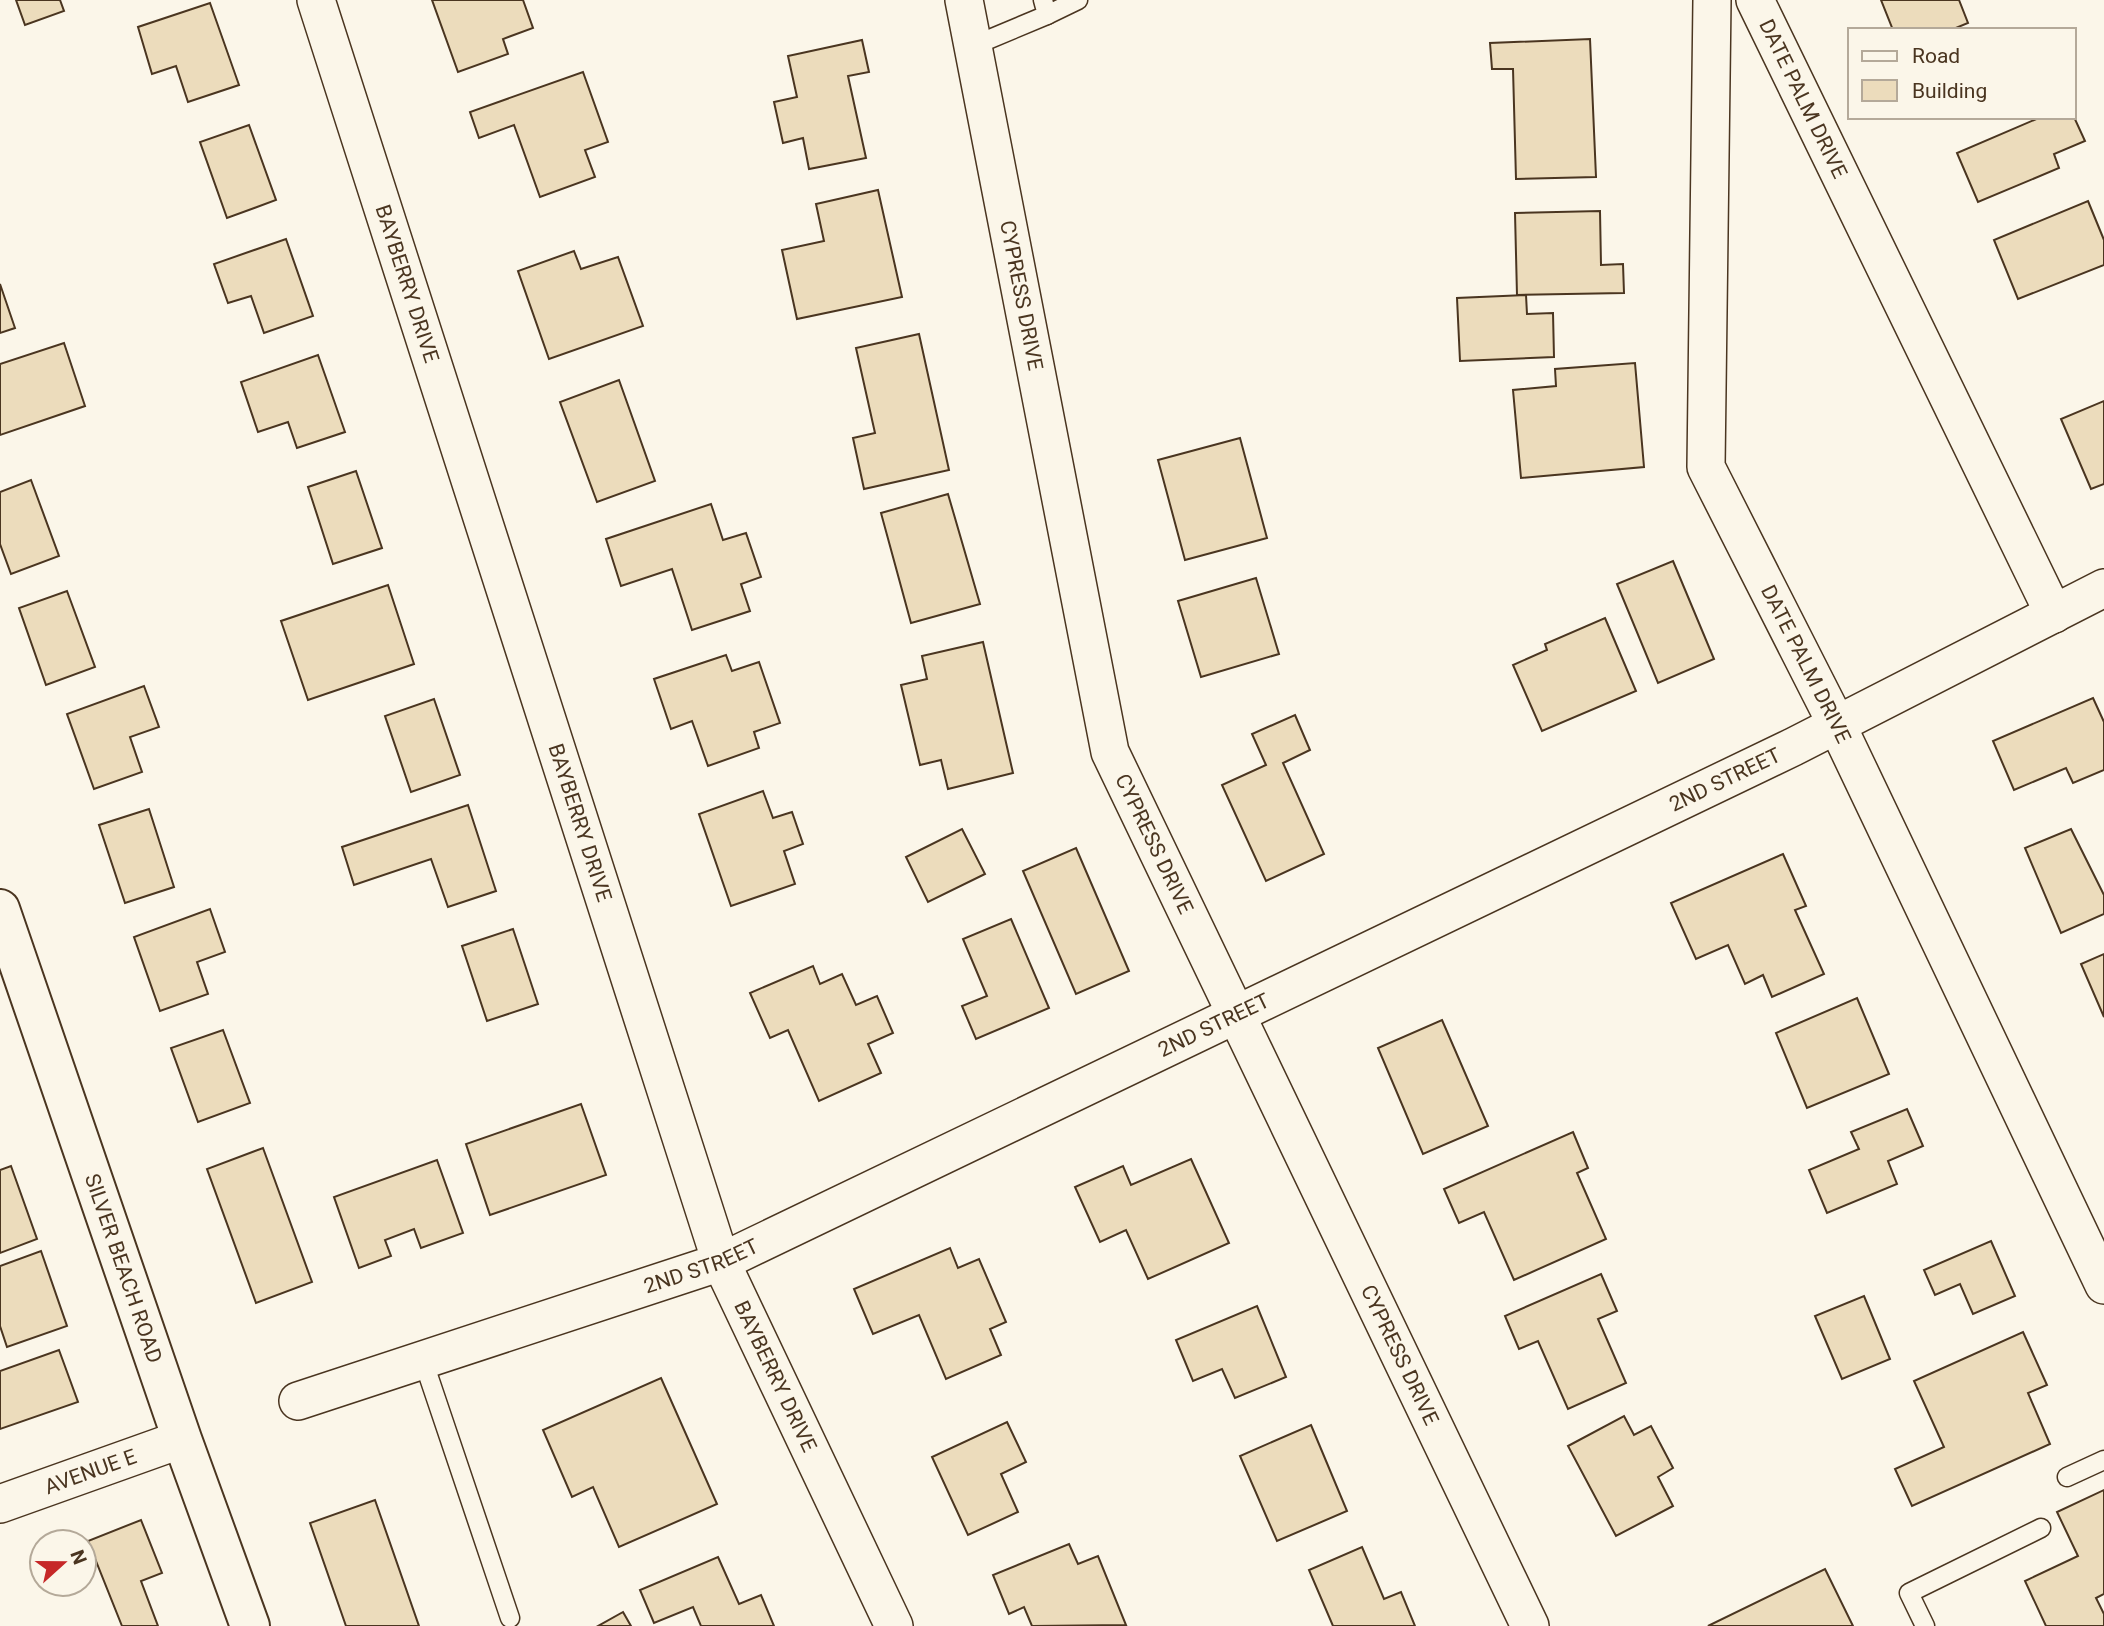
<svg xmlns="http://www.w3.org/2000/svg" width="2104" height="1626" font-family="Roboto,sans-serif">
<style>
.building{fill:#ecdcbc;stroke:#4a3520;stroke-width:2}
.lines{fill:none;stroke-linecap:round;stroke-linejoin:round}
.lane-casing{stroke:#4a3520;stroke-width:21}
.street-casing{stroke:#4a3520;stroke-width:40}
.secondary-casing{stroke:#4a3520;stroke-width:42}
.lane{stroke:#fbf6e9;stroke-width:18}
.street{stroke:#fbf6e9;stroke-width:37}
.secondary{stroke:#fbf6e9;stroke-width:38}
.labels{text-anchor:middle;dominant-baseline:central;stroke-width:5;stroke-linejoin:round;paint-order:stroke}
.street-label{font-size:21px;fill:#4a3520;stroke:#fbf6e9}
</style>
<rect width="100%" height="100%" fill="#fbf6e9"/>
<g class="building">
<path d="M16 0H60L64 11 25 25Z"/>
<path d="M432 0H523L533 28 503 39 508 54 458 72Z"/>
<path d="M1881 0H1959L1968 23 1951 30H1893Z"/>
<path d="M210 3 239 85 188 102 176 66 152 74 138 27Z"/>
<path d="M1590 39 1596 177 1516 179 1513 69H1492L1490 43Z"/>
<path d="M862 40 869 72 848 76 866 158 809 169 803 138 783 143 774 102 797 97 788 56Z"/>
<path d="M583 72 608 142 585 150 595 177 540 197 514 125 479 138 470 112Z"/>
<path d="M2041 117H2074L2085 141 2054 154 2059 168 1978 202 1957 153Z"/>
<path d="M249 125 276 200 227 218 200 142Z"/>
<path d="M878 190 902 297 797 319 782 250 824 241 816 204Z"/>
<path d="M2088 201 2104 240V265L2018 299 1994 240Z"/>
<path d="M1600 211 1601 265 1623 264 1624 293 1517 295 1515 213Z"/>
<path d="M286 239 313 316 264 333 251 296 228 303 214 264Z"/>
<path d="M574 251 581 269 618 257 643 326 549 359 518 271Z"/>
<path d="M0 284 15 328 0 333Z"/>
<path d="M1526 295 1527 314 1553 313 1554 357 1460 361 1457 298Z"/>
<path d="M919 334 949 470 864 489 853 438 875 433 856 348Z"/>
<path d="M64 343 85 406 0 435V364Z"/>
<path d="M318 355 345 432 297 448 288 422 258 432 241 382Z"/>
<path d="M1635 363 1644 467 1521 478 1513 390 1556 386 1555 369Z"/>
<path d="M619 380 655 481 597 502 560 402Z"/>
<path d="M2104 401V484L2091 489 2061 419Z"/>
<path d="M1240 438 1267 538 1185 560 1158 460Z"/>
<path d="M356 471 382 548 333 564 308 487Z"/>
<path d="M31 480 59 556 11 574 0 544V492Z"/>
<path d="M948 494 980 604 911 623 881 513Z"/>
<path d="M711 504 723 540 746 533 761 577 741 584 750 611 692 630 672 569 621 586 606 539Z"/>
<path d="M1673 561 1714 659 1658 683 1617 584Z"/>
<path d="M1256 578 1279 654 1201 677 1178 601Z"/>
<path d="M388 585 414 664 308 700 281 621Z"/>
<path d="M67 591 95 667 46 685 19 608Z"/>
<path d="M1605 618 1636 691 1542 731 1513 665 1547 650 1545 644Z"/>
<path d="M983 642 1013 773 948 789 941 760 920 765 901 685 927 679 922 656Z"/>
<path d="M726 655 732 671 759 662 780 723 754 732 759 748 708 766 692 721 671 729 654 679Z"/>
<path d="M144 686 159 727 130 737 142 772 94 789 67 714Z"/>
<path d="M2093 698 2104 722V770L2073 783 2066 768 2014 790 1993 741Z"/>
<path d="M434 699 460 775 411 792 385 716Z"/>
<path d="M1295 715 1310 750 1283 763 1324 854 1266 881 1222 785 1266 765 1252 734Z"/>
<path d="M763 791 773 818 792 812 803 844 784 851 795 884 731 906 699 814Z"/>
<path d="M468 805 496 891 448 907 431 859 354 885 342 847Z"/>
<path d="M149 809 174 887 125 903 99 825Z"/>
<path d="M962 829 985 874 928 902 906 857Z"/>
<path d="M2071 829 2104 895V914L2061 933 2025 848Z"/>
<path d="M1076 848 1129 971 1076 994 1023 871Z"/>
<path d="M1783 854 1806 906 1795 910 1824 974 1772 997 1763 975 1745 984 1728 945 1696 959 1671 903Z"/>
<path d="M210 909 225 952 197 962 208 994 160 1011 134 937Z"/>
<path d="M1011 919 1049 1008 976 1039 962 1006 987 996 963 939Z"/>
<path d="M513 929 538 1004 487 1021 462 946Z"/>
<path d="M2104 954V1017L2081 964Z"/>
<path d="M813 966 820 984 842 974 856 1005 877 996 893 1033 868 1044 881 1073 819 1101 788 1030 770 1038 750 993Z"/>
<path d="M1857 998 1889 1074 1807 1108 1776 1033Z"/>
<path d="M1442 1020 1488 1126 1423 1154 1378 1048Z"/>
<path d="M223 1030 250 1103 198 1122 171 1048Z"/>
<path d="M581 1104 606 1175 490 1215 466 1144Z"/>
<path d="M1907 1109 1923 1146 1888 1161 1897 1184 1827 1213 1809 1170 1859 1149 1851 1132Z"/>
<path d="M1573 1132 1588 1168 1577 1173 1606 1239 1514 1280 1484 1212 1459 1223 1444 1189Z"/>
<path d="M263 1148 312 1282 256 1303 207 1169Z"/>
<path d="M1191 1159 1229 1243 1148 1279 1126 1230 1100 1242 1075 1187 1123 1166 1131 1185Z"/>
<path d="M437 1160 463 1233 421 1248 414 1229 385 1240 391 1256 359 1268 334 1197Z"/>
<path d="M11 1166 37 1239 0 1253V1170Z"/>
<path d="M1991 1241 2015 1296 1973 1314 1960 1284 1935 1295 1924 1270Z"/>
<path d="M950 1248 958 1268 979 1259 1006 1322 990 1329 1001 1355 946 1379 919 1315 873 1334 854 1289Z"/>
<path d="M41 1251 67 1326 7 1347 0 1326V1266Z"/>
<path d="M1601 1274 1617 1311 1598 1319 1626 1383 1568 1409 1538 1341 1519 1349 1505 1316Z"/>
<path d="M1864 1296 1890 1359 1842 1379 1815 1316Z"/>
<path d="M1257 1306 1286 1377 1235 1398 1222 1369 1193 1381 1176 1340Z"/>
<path d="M2023 1332 2047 1385 2028 1393 2050 1444 1912 1506 1895 1469 1944 1447 1914 1381Z"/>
<path d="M59 1350 78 1402 0 1429V1371Z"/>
<path d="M661 1378 717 1504 619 1547 593 1487 572 1497 543 1430Z"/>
<path d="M1624 1416 1634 1435 1651 1426 1673 1468 1658 1477 1673 1506 1616 1536 1568 1446Z"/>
<path d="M1007 1422 1026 1462 1001 1474 1018 1512 968 1535 932 1457Z"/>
<path d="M1311 1425 1347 1511 1277 1541 1240 1456Z"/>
<path d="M2104 1490V1594L2096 1598 2104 1614V1626H2046L2025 1581 2078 1556 2057 1512Z"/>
<path d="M375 1500 419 1626H346L310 1523Z"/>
<path d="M141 1520 162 1573 141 1581 158 1626H122L88 1541Z"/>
<path d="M1069 1544 1078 1564 1098 1556 1126 1625 1032 1626 1024 1607 1009 1614 993 1575Z"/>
<path d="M1362 1547 1384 1599 1401 1592 1415 1626H1333L1309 1570Z"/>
<path d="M718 1557 739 1604 761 1595 774 1626H701L693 1607 654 1623 640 1590Z"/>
<path d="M1825 1569 1853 1626H1708Z"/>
<path d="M623 1612 631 1626H598Z"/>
</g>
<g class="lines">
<g class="lane-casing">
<g id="lane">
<path d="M1047 15 1078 0"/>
<path d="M973 46 1047 15 1043 0"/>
<path d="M423 1360 510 1618"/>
<path d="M2067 1477 2104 1460"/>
<path d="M1925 1626 1909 1593 2041 1528"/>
</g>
</g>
<g class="street-casing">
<g id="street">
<path id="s1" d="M316 0 721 1262 894 1626"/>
<path id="s2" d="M964 0 1110 752 1530 1626"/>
<path id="s3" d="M1712 0 1706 467 1837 725 2104 1285"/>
<path id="s4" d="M1755 0 2054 614"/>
<path id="s5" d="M298 1401 721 1262 1793 747 2104 588"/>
<path id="s6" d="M0 1504 182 1439"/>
</g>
</g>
<g class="secondary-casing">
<g id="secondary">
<path id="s7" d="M0 909 182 1439 250 1626"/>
</g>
</g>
<use href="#lane" class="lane"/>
<use href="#street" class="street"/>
<use href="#secondary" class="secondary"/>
</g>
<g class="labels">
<g class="street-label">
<text stroke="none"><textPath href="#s4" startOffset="110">DATE PALM DRIVE</textPath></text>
<text stroke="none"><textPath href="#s1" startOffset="298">BAYBERRY DRIVE</textPath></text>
<text stroke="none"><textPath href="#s2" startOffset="301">CYPRESS DRIVE</textPath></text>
<text stroke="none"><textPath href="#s3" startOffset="688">DATE PALM DRIVE</textPath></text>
<text stroke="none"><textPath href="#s5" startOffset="1559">2ND STREET</textPath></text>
<text stroke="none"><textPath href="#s1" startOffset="864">BAYBERRY DRIVE</textPath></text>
<text stroke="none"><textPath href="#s2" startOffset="868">CYPRESS DRIVE</textPath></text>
<text stroke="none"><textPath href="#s5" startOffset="992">2ND STREET</textPath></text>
<text stroke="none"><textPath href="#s5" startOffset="425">2ND STREET</textPath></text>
<text stroke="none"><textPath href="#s7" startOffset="380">SILVER BEACH ROAD</textPath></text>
<text stroke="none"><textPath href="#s2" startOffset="1435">CYPRESS DRIVE</textPath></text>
<text stroke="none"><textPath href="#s1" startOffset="1452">BAYBERRY DRIVE</textPath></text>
<text stroke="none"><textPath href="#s6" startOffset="96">AVENUE E</textPath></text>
</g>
</g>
<rect x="1848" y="28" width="228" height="91" fill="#fbf6e9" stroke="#b4a999" stroke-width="2"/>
<rect x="1862" y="51" width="35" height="10" fill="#fbf6e9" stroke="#b4a999" stroke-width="2"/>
<text x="1912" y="63" font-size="21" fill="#4a3520">Road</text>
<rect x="1862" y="80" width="35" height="21" fill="#ecdcbc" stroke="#b4a999" stroke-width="2"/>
<text x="1912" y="98" font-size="21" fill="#4a3520">Building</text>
<g transform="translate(63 1563) rotate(69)"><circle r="33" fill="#fbf6e9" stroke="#b4a999" stroke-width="2"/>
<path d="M0-5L12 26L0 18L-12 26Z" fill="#c62828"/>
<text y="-10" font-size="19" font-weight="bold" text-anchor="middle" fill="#4a3520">N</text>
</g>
</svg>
